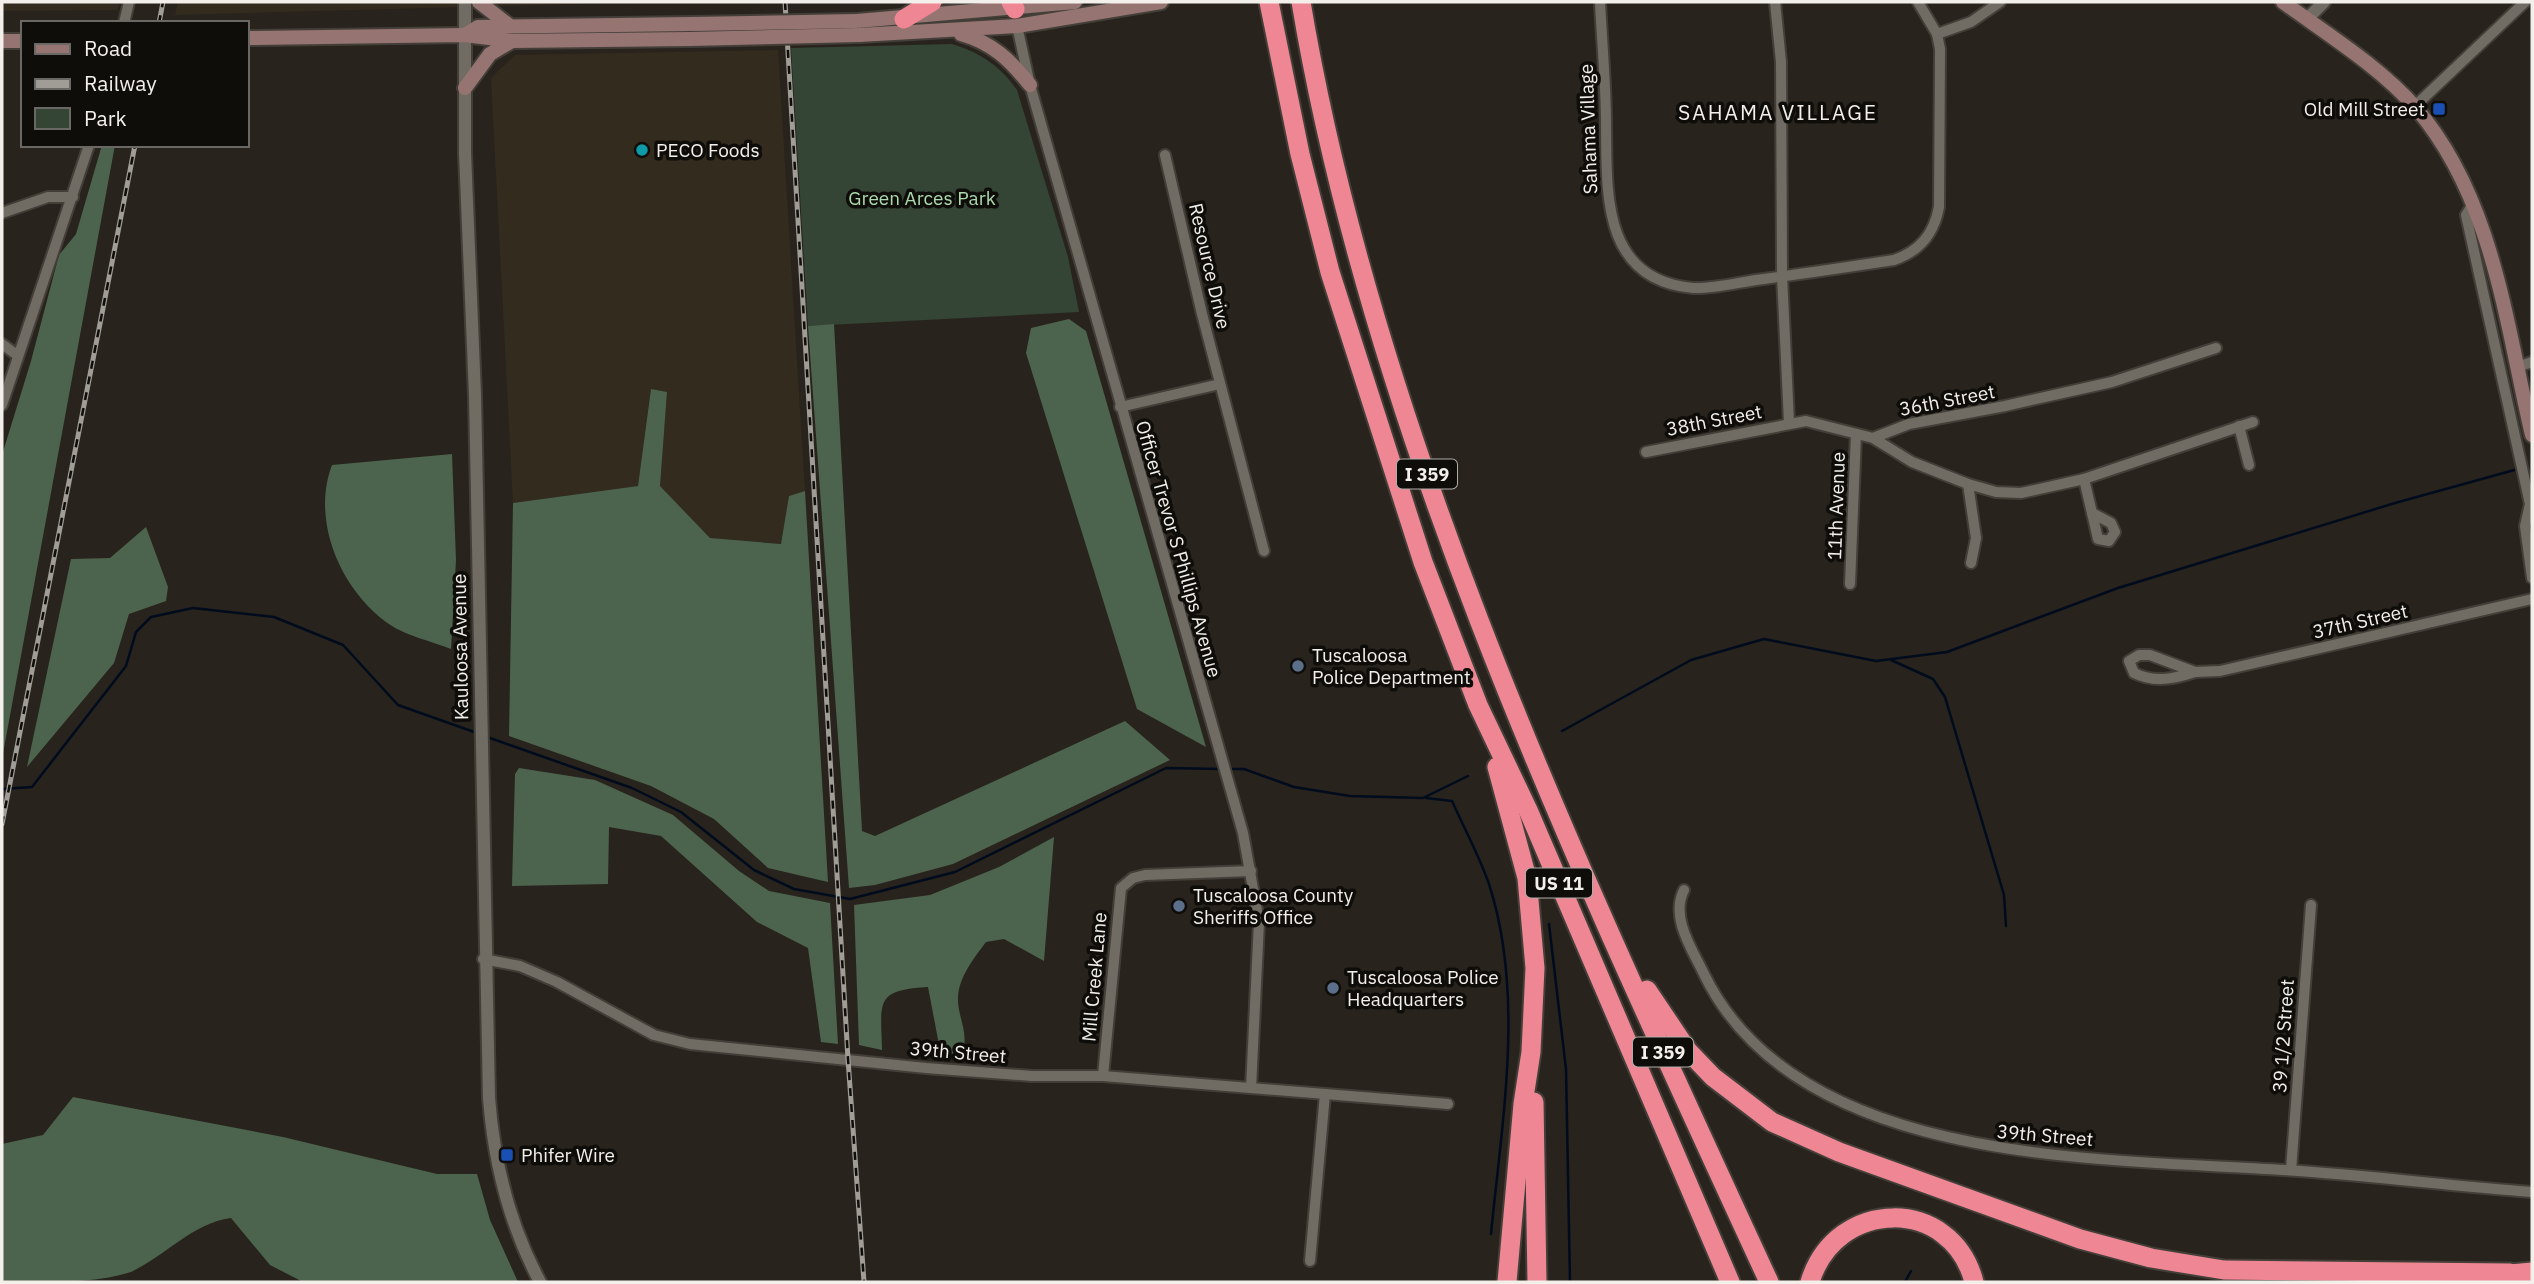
<svg xmlns="http://www.w3.org/2000/svg" width="2534" height="1284" font-family="'IBM Plex Sans',sans-serif">
<style>
.built{fill:#332b1e}
.green{fill:#344435}
.forest{fill:#4c644d}
.lines{fill:none;stroke-linecap:round;stroke-linejoin:round}
.stream{stroke:#000c1d;stroke-width:2.5}
.minor-casing{stroke:#433f38;stroke-width:14}
.tertiary-casing{stroke:#433f38;stroke-width:16}
.secondary-casing{stroke:#433f38;stroke-width:18}
.motorway-casing{stroke:#433f38;stroke-width:23}
.minor{stroke:#716c63;stroke-width:10}
.tertiary{stroke:#716c63;stroke-width:12}
.secondary{stroke:#967472;stroke-width:14}
.motorway{stroke:#ee8694;stroke-width:19}
.rail-casing{stroke:#a09c96;stroke-width:5}
.rail{stroke:#0f0d0a;stroke-width:2.5;stroke-dasharray:8;stroke-linecap:butt}
.secondary-bridge-casing{stroke:#433f38;stroke-width:18;stroke-linecap:butt}
.secondary-bridge{stroke:#967472;stroke-width:14}
.transit-dot{fill:#1a4fb4;stroke:#0f0d0a;stroke-width:2.5}
.culture-dot{fill:#0f9aa8;stroke:#0f0d0a;stroke-width:2.5}
.service-dot{fill:#5c6f8a;stroke:#0f0d0a;stroke-width:2.5}
.labels{text-anchor:middle;dominant-baseline:central;stroke-width:7;stroke-linejoin:round;paint-order:stroke}
.shield{fill:#0f0d0a;stroke:#afaca8;stroke-width:2}
.shield-label{font-size:18px;font-weight:bold;fill:#f3f0eb}
.poi-label{font-size:19px;fill:#f3f0eb;stroke:#0f0d0a;text-anchor:start}
.street-label{font-size:19px;fill:#f3f0eb;stroke:#0f0d0a}
.park-label{font-size:19px;fill:#acd9ad;stroke:#0f0d0a}
.neighbourhood-label{font-size:21px;letter-spacing:2px;fill:#f3f0eb;stroke:#0f0d0a}
</style>
<rect width="100%" height="100%" fill="#28231c"/>
<g class="built">
<path d="M2 2H120L117 10 2 11Z"/>
<path d="M178 2H643L175 15Z"/>
<path d="M778 50 805 491 789 496 782 544 710 538 660 486 667 392 651 389 638 486 513 503 491 78 515 55Z"/>
</g>
<path class="green" d="M952 44C981 53 1000 66 1017 90L1068 257 1079 312 808 326 791 48Z"/>
<g class="forest">
<path d="M102 145H115L2 759V455L31 361 59 255 76 234Z"/>
<path d="M1069 319 1086 331 1206 747 1137 709 1026 353 1031 328Z"/>
<path d="M834 324 862 831 875 836 1125 721 1170 760 953 864 875 885 849 888 808 326Z"/>
<path d="M651 389 667 392 660 486 710 538 781 544 789 496 805 491 828 882 768 868 714 819 651 786 509 736 513 503 638 486Z"/>
<path d="M452 454 456 560 451 649C431 641 403 635 386 622 340 588 311 520 332 465Z"/>
<path d="M146 527 168 587 166 601 129 614 114 663 27 767 71 559 110 558Z"/>
<path d="M519 768 595 780 673 815 739 871 769 891 830 903 838 1044 821 1042 808 948 757 922 661 836 609 827 608 884 512 886 515 774Z"/>
<path d="M1054 837 1044 961 1004 939 986 942C974 958 959 977 958 997 957 1016 970 1034 962 1053L945 1054 940 1050 928 987C874 990 881 1002 882 1050L859 1045 854 905 930 895 999 867Z"/>
<path d="M73 1097 283 1137 437 1174H477L490 1220 518 1282H303L270 1265 231 1218C193 1223 165 1256 131 1272 94 1284 42 1282 2 1282V1144L43 1135Z"/>
</g>
<g class="lines">
<g class="stream">
<path d="M1891 660 1933 679 1945 697 2004 895 2006 926"/>
<path d="M1562 731 1691 660 1764 639 1876 661 1947 652 2118 588 2395 503 2518 469"/>
<path d="M487 737 632 788 681 812 754 870 794 889 850 899 955 872 1166 768 1221 769"/>
<path d="M1228 769H1244L1294 787 1350 796 1423 798 1468 776"/>
<path d="M2 789 32 787 126 666 136 632 151 617 193 608 274 617 343 645 398 705 477 733"/>
<path d="M1426 798 1452 801C1464 828 1479 855 1489 884 1525 995 1502 1120 1491 1234"/>
<path d="M1549 924 1566 1069 1570 1282"/>
<path d="M1905 1282 1911 1271"/>
</g>
<g class="minor-casing">
<g id="minor">
<path d="M1600 2C1602 43 1606 84 1606 125 1607 192 1601 280 1693 288 1713 289 1736 283 1756 280 1802 274 1848 267 1894 260 1920 251 1934 234 1939 207L1940 49 1937 34 1918 2"/>
<path d="M1775 2 1781 62 1782 276 1789 422"/>
<path d="M124 23 129 2"/>
<path d="M1017 26 1030 85 1243 833 1259 922 1251 1088"/>
<path d="M1937 34 1971 22 2000 2"/>
<path d="M2414 107 2525 2"/>
<path d="M1165 155 1202 314 1264 551"/>
<path d="M2474 202 2466 215 2530 504 2525 526 2532 578"/>
<path d="M2 213 48 197H73"/>
<path d="M2 344 17 355"/>
<path d="M2517 367 2532 362"/>
<path d="M2 405 89 145"/>
<path d="M1120 407 1220 384"/>
<path d="M2239 426 2249 465"/>
<path d="M1873 438 1909 424 2005 406 2112 382 2216 348"/>
<path d="M1646 452 1806 421 1873 438 1912 462 1968 484 1996 492 2021 493 2084 479 2253 422"/>
<path d="M2084 479 2092 513"/>
<path d="M1968 484 1976 538 1971 563"/>
<path d="M2092 513 2111 523 2115 532 2109 541 2098 539Z"/>
<path d="M1850 584 1856 434"/>
<path d="M2139 655H2150L2195 672C2174 679 2154 683 2134 673L2129 661Z"/>
<path d="M2195 672 2220 671 2532 599"/>
<path d="M1684 890C1670 917 1692 949 1704 974 1797 1167 2102 1158 2284 1170 2367 1175 2449 1186 2532 1192"/>
<path d="M483 959 520 966 557 982 654 1035 690 1044 926 1068 1032 1076H1103L1448 1104"/>
<path d="M1103 1076 1121 888 1133 878 1145 875 1251 871"/>
<path d="M2291 1170 2311 905"/>
<path d="M1310 1261 1325 1094"/>
</g>
</g>
<g class="tertiary-casing">
<g id="tertiary">
<path d="M465 2V153L475 395 489 1098C494 1163 509 1224 540 1282"/>
<path d="M2307 19 2324 2"/>
</g>
</g>
<g class="secondary-casing">
<g id="secondary">
<path d="M479 2 510 26"/>
<path d="M2283 2C2327 34 2380 67 2416 108 2493 198 2506 324 2532 435"/>
<path d="M857 21 1075 2"/>
<path d="M961 34C993 43 1010 60 1030 85"/>
<path d="M465 35 478 27 691 24"/>
<path d="M859 35 1017 26 1161 2"/>
<path d="M247 38 465 35 512 41 690 39"/>
<path d="M2 41H23"/>
<path d="M465 88 490 54 512 41"/>
</g>
</g>
<g class="motorway-casing">
<g id="motorway">
<path d="M1011 2 1015 9"/>
<path d="M1269 2 1300 154 1330 272 1423 562 1478 705 1528 810 1730 1282"/>
<path d="M1301 2C1375 443 1583 878 1769 1282"/>
<path d="M904 19 932 2"/>
<path d="M1497 767 1527 878 1535 968 1531 1052 1523 1104 1507 1282"/>
<path d="M1647 990 1688 1051 1713 1077 1772 1122 1839 1152 2080 1239 2151 1258 2224 1270 2510 1273"/>
<path d="M1534 1102 1537 1282"/>
<path d="M2500 1275 2532 1272"/>
<path d="M1810 1282C1836 1197 1952 1196 1974 1282"/>
</g>
</g>
<use href="#minor" class="minor"/>
<use href="#tertiary" class="tertiary"/>
<use href="#secondary" class="secondary"/>
<use href="#motorway" class="motorway"/>
<g class="rail-casing">
<g id="rail">
<path d="M785 2 848 1059 864 1282"/>
<path d="M159 23 163 2"/>
<path d="M2 824 135 145"/>
</g>
</g>
<use href="#rail" class="rail"/>
<g class="secondary-bridge-casing">
<g id="secondary-bridge">
<path d="M691 24 857 21"/>
<path d="M690 39 859 35"/>
</g>
</g>
<use href="#secondary-bridge" class="secondary-bridge"/>
</g>
<g class="transit-dot">
<rect x="2432" y="102" width="14" height="14" rx="3.5"/>
<rect x="500" y="1148" width="14" height="14" rx="3.5"/>
</g>
<circle class="culture-dot" cx="642" cy="150" r="7"/>
<g class="service-dot">
<circle cx="1298" cy="666" r="7"/>
<circle cx="1179" cy="906" r="7"/>
<circle cx="1333" cy="988" r="7"/>
</g>
<g class="labels">
<g class="shield">
<rect x="1397" y="459.5" width="60" height="29" rx="5"/>
<rect x="1526" y="868.5" width="66" height="29" rx="5"/>
<rect x="1633" y="1037.5" width="60" height="29" rx="5"/>
</g>
<g class="shield-label">
<text x="1427" y="474">I 359</text>
<text x="1559" y="883">US 11</text>
<text x="1663" y="1052">I 359</text>
</g>
<g class="poi-label">
<text x="2425" y="109" text-anchor="end">Old Mill Street</text>
<text x="656" y="150">PECO Foods</text>
<text x="1312" y="655">Tuscaloosa<tspan x="1312" dy="22">Police Department</tspan></text>
<text x="1193" y="895">Tuscaloosa County<tspan x="1193" dy="22">Sheriffs Office</tspan></text>
<text x="1347" y="977">Tuscaloosa Police<tspan x="1347" dy="22">Headquarters</tspan></text>
<text x="521" y="1155">Phifer Wire</text>
</g>
<g class="street-label">
<text transform="translate(1588 129) rotate(-92)">Sahama Village</text>
<text transform="translate(1210 266) rotate(77)">Resource Drive</text>
<text transform="translate(1947 400) rotate(-11)">36th Street</text>
<text transform="translate(1714 420) rotate(-11)">38th Street</text>
<text transform="translate(1836 506) rotate(-88)">11th Avenue</text>
<text transform="translate(1179 549) rotate(74)">Officer Trevor S Phillips Avenue</text>
<text transform="translate(2360 621) rotate(-13)">37th Street</text>
<text transform="translate(460 647) rotate(-91)">Kauloosa Avenue</text>
<text transform="translate(1094 977) rotate(-85)">Mill Creek Lane</text>
<text transform="translate(2283 1036) rotate(-86)">39 1/2 Street</text>
<text transform="translate(958 1052) rotate(5)">39th Street</text>
<text transform="translate(2045 1135) rotate(5)">39th Street</text>
</g>
<g class="park-label">
<text x="922" y="198">Green Arces Park</text>
</g>
<g class="neighbourhood-label">
<text x="1778" y="112">SAHAMA VILLAGE</text>
</g>
</g>
<rect width="2534" height="1284" fill="none" stroke="#f3f0eb" stroke-width="7"/>
<rect x="21" y="21" width="228" height="126" fill="#0f0d0a" stroke="#6a6864" stroke-width="2"/>
<rect x="35" y="44" width="35" height="10" fill="#967472" stroke="#6a6864" stroke-width="2"/>
<text x="84" y="56" font-size="21" fill="#f3f0eb">Road</text>
<rect x="35" y="79" width="35" height="10" fill="#a09c96" stroke="#6a6864" stroke-width="2"/>
<text x="84" y="91" font-size="21" fill="#f3f0eb">Railway</text>
<rect x="35" y="108" width="35" height="21" fill="#344435" stroke="#6a6864" stroke-width="2"/>
<text x="84" y="126" font-size="21" fill="#f3f0eb">Park</text>
</svg>
